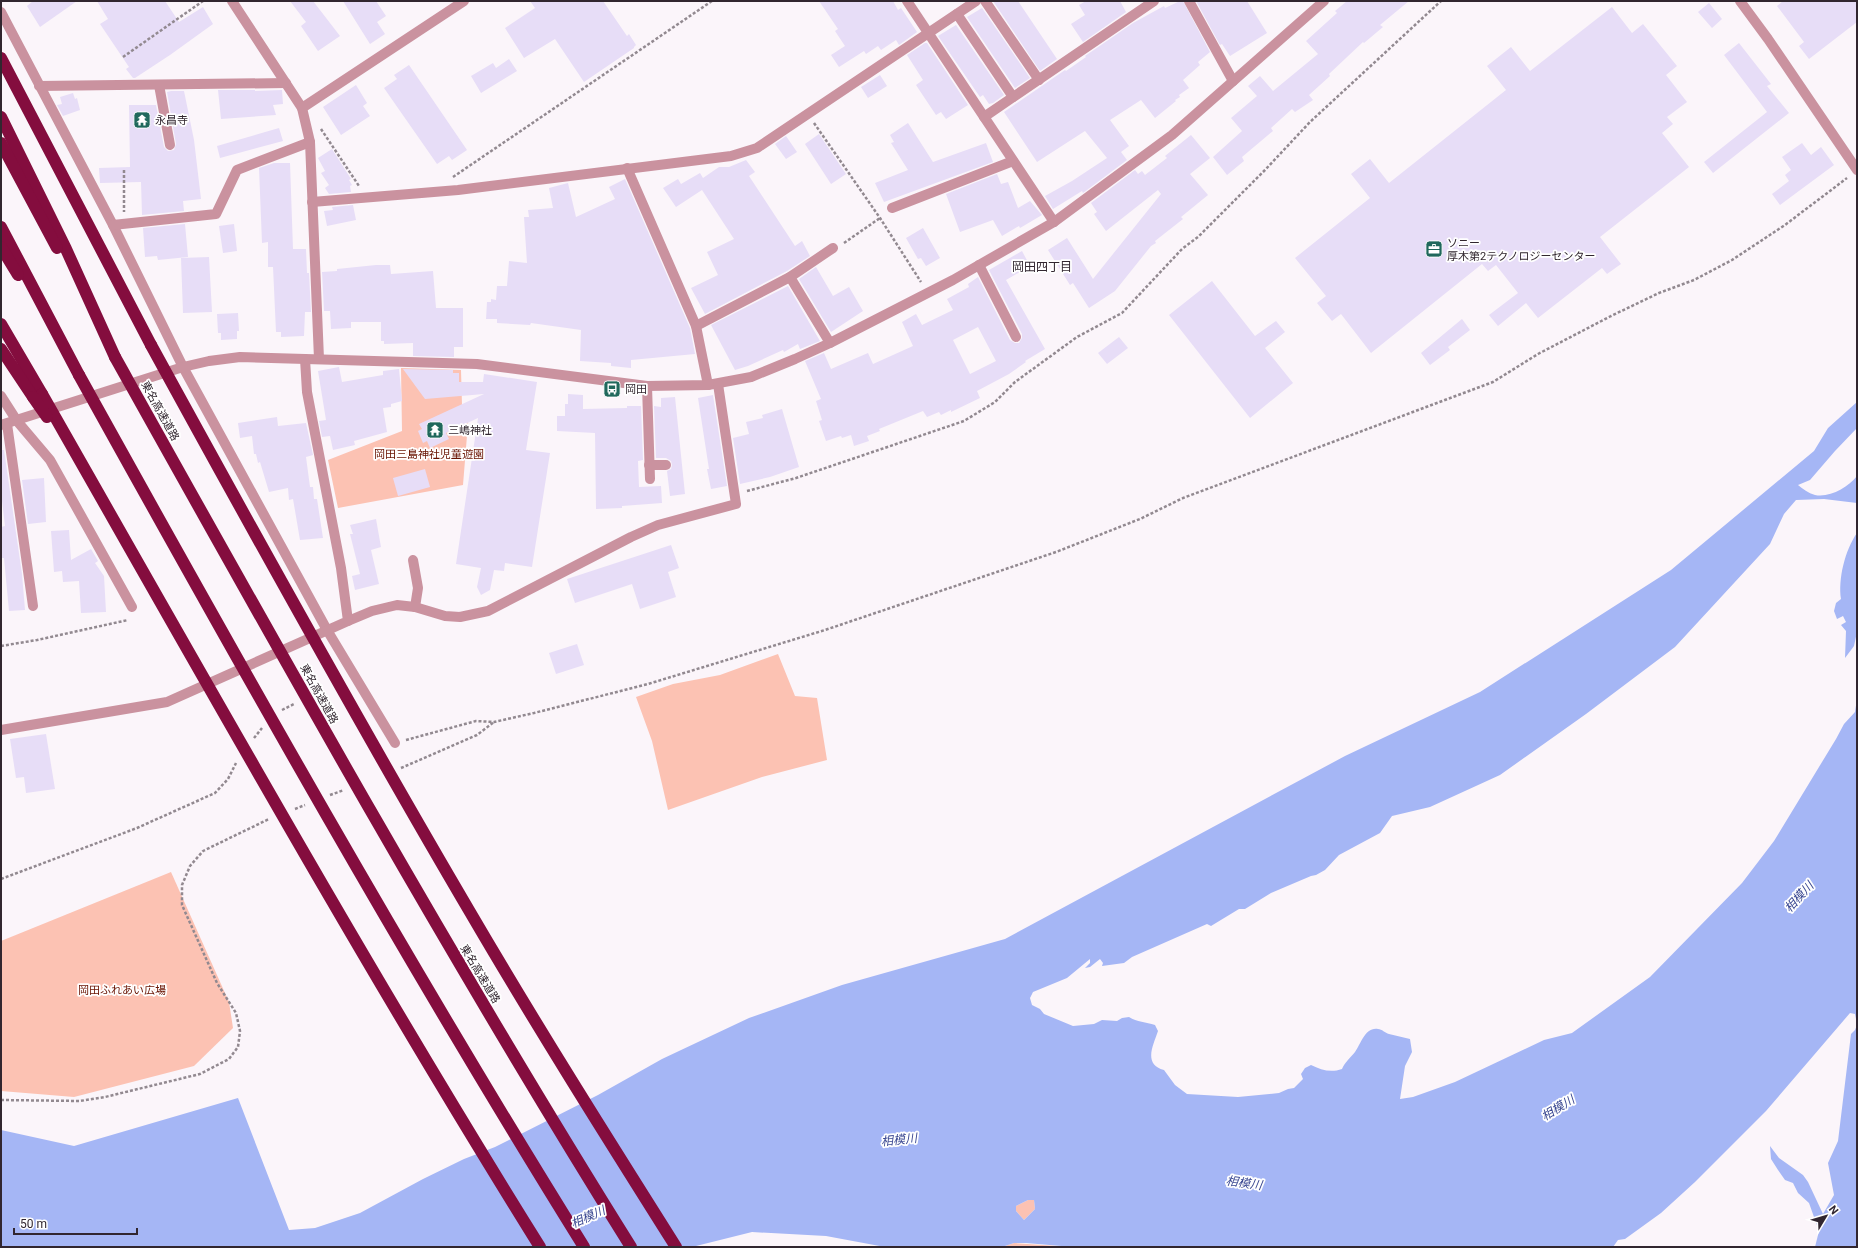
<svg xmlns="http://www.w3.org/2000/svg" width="1858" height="1248" font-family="Roboto,'Noto Sans JP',sans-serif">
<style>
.green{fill:#fcc2b3}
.water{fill:#a5b6f5;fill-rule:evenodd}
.building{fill:#e7ddf7;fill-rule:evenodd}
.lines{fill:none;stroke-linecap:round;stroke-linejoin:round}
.path{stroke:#928990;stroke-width:2.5;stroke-dasharray:3 2;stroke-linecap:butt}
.minor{stroke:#ca929f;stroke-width:10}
.highway{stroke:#840d3e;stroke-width:12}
.highway-bridge{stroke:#840d3e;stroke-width:12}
.labels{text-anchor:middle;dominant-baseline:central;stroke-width:3.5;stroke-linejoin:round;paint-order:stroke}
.poi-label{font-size:11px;fill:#31262f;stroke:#fff;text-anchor:start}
.street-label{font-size:11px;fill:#31262f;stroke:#fff}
.park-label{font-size:11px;fill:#681200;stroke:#fff}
.neighbourhood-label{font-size:12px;fill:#31262f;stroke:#fff}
.water-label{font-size:12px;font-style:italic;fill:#394791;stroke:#fff}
</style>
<rect width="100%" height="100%" fill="#fbf5fa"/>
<g class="green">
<path d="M401 368 461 370 462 405 469 411 463 485 338 508 328 460 402 431Z"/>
<path d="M778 654 795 696 817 698 827 760 762 777 668 810 652 741 636 697 673 684 720 675Z"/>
<path d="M171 872 229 1002 233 1028 194 1066 74 1097 1 1091V941Z"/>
<path d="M1028 1200H1034L1035 1209 1024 1220 1016 1211V1206Z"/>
<path d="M1014 1243 1073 1247H970L1005 1246Z"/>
</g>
<g class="water">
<path d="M1857 402V428L1835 451 1810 480 1798 485C1803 489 1808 493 1815 495 1830 498 1848 487 1857 476V503L1824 499 1796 500 1784 514 1770 544 1675 647 1586 714 1500 775 1430 807 1392 816 1380 833 1339 855 1325 870 1316 875 1311 876 1271 893 1245 909H1239L1211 926 1207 924 1132 957 1124 963 1102 966 1103 963 1100 959 1090 967 1085 968 1090 963V959L1067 978 1033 992 1030 998 1032 1005 1040 1009 1044 1014 1073 1026 1094 1024 1102 1020 1117 1021 1122 1018 1129 1017C1137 1022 1146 1022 1155 1025L1158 1031C1153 1046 1143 1064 1164 1070L1175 1085 1187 1094 1238 1097 1279 1093 1288 1089 1294 1088 1303 1079 1301 1074 1305 1068 1311 1065C1321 1070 1331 1073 1342 1069 1345 1062 1350 1058 1355 1052 1361 1044 1365 1027 1378 1029 1382 1029 1385 1033 1389 1034 1396 1036 1403 1037 1410 1039L1412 1052 1405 1066 1400 1099 1413 1097 1455 1082 1544 1040 1572 1033 1650 977 1742 883 1774 841 1836 739 1844 724 1855 712 1857 699V1024L1855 1014 1850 1013 1766 1111 1695 1182 1661 1213 1625 1239 1618 1240 1613 1247H1073L1026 1243H1014L1005 1246 885 1247 826 1236 752 1232 692 1247H1V1130L74 1146 238 1098 289 1230 315 1228 360 1213 423 1179 464 1159 495 1147 598 1095 662 1059 749 1018 842 985 1005 939 1345 756 1480 692 1671 570 1814 451 1828 428ZM1028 1200H1034L1035 1209 1024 1220 1016 1211V1206Z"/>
<path d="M1857 533V632L1854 646 1845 658 1846 631 1841 625 1846 622 1843 616 1837 619 1834 611 1836 603 1841 599C1838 579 1845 550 1857 533Z"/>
<path d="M1857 1025V1247H1815L1819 1231 1809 1203 1798 1193 1793 1183 1785 1180 1778 1170 1771 1159 1770 1146 1779 1158 1803 1175 1808 1182 1823 1214 1834 1195 1828 1163 1838 1141 1851 1034 1855 1030Z"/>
</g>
<g class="building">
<path d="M33 1H77L40 27 27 6Z"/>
<path d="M97 1H165L179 22 203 7 213 24 170 55 135 78H133L126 69 129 67 100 24 108 19Z"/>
<path d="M290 1H313L340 36 318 51 301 26 306 22Z"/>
<path d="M343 1H376L386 16 377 22 385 34 370 44Z"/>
<path d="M530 1H603L627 36 629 34 636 45 634 47V48L584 82 555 39 524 58 505 28 535 8Z"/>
<path d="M819 1H893L898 10 901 8 917 32 899 45 896 40 881 50 878 46 866 54 864 51 839 67 831 55 845 46 835 31 838 29Z"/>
<path d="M993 1H1018L1057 59 1040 71Z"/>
<path d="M1086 1H1120L1126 12 1083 42 1071 24 1085 15 1079 5Z"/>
<path d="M1180 1H1183L1210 52 1198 62 1200 65 1183 80 1189 88 1179 95 1180 97 1175 100 1176 101 1155 118 1141 100 1110 120 1129 146 1121 152 1127 160 1083 193 1082 191 1053 209 1045 196 1072 181 1107 158 1085 131 1037 162 1004 112 1065 70 1066 71 1086 57 1085 56 1133 23 1164 6 1165 8Z"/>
<path d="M1196 1H1247L1267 33 1230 56 1222 44 1220 45Z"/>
<path d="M1347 1H1409L1380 25 1383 27 1364 43 1363 42 1329 74 1330 76 1309 95 1313 100 1295 112 1292 109 1271 128 1273 131 1242 157 1244 161 1227 175 1213 157 1242 131 1231 118 1257 96 1248 86 1260 76 1273 91 1318 54 1306 41 1337 13 1335 11Z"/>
<path d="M1783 1H1857V22L1809 59 1799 46 1804 42 1777 6Z"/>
<path d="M1709 3 1722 19 1712 28 1698 12Z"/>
<path d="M1612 7 1632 33 1643 24 1677 66 1666 75 1687 102 1667 117 1673 124 1662 133 1689 167 1600 237 1621 264 1607 274 1602 268 1538 318 1526 303 1498 326 1489 315 1518 293 1496 265 1488 271 1482 264 1371 353 1341 314 1332 321 1317 303 1326 296 1295 258 1370 198 1351 174 1370 159 1389 183 1506 90 1487 66 1511 47 1530 71Z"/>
<path d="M982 8 1030 78 1015 88 967 17Z"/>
<path d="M956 25 1004 95 993 103 989 104 983 95 980 97 938 36Z"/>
<path d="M925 43H927L968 105 946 119 941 112 936 115 916 85 923 80 907 55Z"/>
<path d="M1739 43 1771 84 1767 86 1789 113 1713 173 1704 162 1767 112 1724 55Z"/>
<path d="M509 59 517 71 481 93 471 76 493 63 496 68Z"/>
<path d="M409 65 467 150 452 160 449 156 437 164 384 88 397 79 394 75Z"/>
<path d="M880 75 887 86 868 98 861 87Z"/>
<path d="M356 85 367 103 363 106 370 116 341 135 323 107Z"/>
<path d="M218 90H255V91L282 90 283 104 273 105 276 115 221 119Z"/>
<path d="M171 91H184L194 140 201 199 183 201 184 211 142 215 141 182 100 183 99 168 130 167 129 105H156L164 147 168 151 174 150 176 144 167 92Z"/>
<path d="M73 93 75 99 77 98 80 110 63 116 57 105 62 104 60 97Z"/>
<path d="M908 123 933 162 986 143 993 162 884 202 875 183 908 170 891 143 894 142 890 135Z"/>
<path d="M279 128 283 141 220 158 217 146Z"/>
<path d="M819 134 846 174 831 184 805 144Z"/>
<path d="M1191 135 1210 158 1190 174 1208 195 1181 217 1183 219 1155 241 1156 243 1151 246 1115 291 1089 308 1073 283 1070 285 1048 250 1067 238 1093 279 1161 194 1158 190 1106 231 1094 214 1097 212 1091 203 1135 170 1138 174 1142 171 1145 175 1167 158 1165 156Z"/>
<path d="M786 136 797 152 786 159 775 144Z"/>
<path d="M1802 143 1811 155 1821 147 1834 165 1780 205 1772 194 1789 181 1785 175 1791 170 1782 157Z"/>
<path d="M332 149 351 179 349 180 352 185 350 186 351 192 329 194 325 188 329 185 321 173 325 171 318 158Z"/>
<path d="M746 160 755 172 749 176 795 246 802 241 810 256 787 271 705 314 691 288 718 275 707 252 734 239 702 190 676 207 663 188 678 179 681 184 700 173 703 178 719 167H729Z"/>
<path d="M274 163H290L293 249H306L307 273H309L311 312H305L304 336 281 337V332H276L273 267H268V242L262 243 259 168Z"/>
<path d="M997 174 1001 184 1008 182 1018 208 1030 201 1042 215 1020 228 1019 226 1002 236 993 220 960 232 946 194Z"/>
<path d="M625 179 690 328 695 354 631 360V368L611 366V363L580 361 581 330 531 323 530 325 497 323V319H486L487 302H491V299L496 300 497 286H507L509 261 527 263 524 217H529L528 210 553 208 549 188 568 183 576 217 615 199 609 187Z"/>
<path d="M353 205 356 220 327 226 324 211 333 210 332 207Z"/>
<path d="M185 224 188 257 158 260 157 256 145 257 143 228Z"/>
<path d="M234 224 237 251 223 253 219 226Z"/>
<path d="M923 228 940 258 926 266 921 258 918 259 906 238Z"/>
<path d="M1022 251 1030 266 1006 280 1045 349 1025 361 1026 362 1009 374 977 391 980 398 951 412V410L941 415 939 412 927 417 923 411 879 429 880 431 867 436 869 441 854 446 851 435 842 438 841 436 826 441 819 421 822 420 816 401 821 399 805 361 824 353 831 369 868 353 873 364 913 346 902 322 916 314 922 325 953 310 947 299 969 287 968 284 978 277 1010 340 1015 343H1019L1022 338V334L989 270ZM978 327 996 361 970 374 953 340Z"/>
<path d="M209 257 212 312 183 313 181 258Z"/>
<path d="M376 265H390L391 274 433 271 436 308H463V347H454V357L413 356V343L384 344V341H381V322H351V328L331 329 330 311H324L322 272 337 271V269Z"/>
<path d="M816 267 833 296 849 287 863 311 831 332 799 279Z"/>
<path d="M1212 281 1255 336 1276 321 1285 332 1265 348 1293 383 1250 418 1169 315Z"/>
<path d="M788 286 820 341 800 349 798 344 784 352 783 350 748 366 735 370 711 325Z"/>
<path d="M238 313 239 331H237V339L221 340V333H218L217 314Z"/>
<path d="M1462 319 1470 330 1448 347 1450 350 1430 365 1421 353Z"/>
<path d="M1119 337 1128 348 1107 364 1098 353Z"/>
<path d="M339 367 342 382 383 375V371L399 369 402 401 391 404V407L383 408 387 432 354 441 355 445 333 450 330 436 322 437 319 421 326 420 318 371Z"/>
<path d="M403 369 453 370V373H459V382H483L484 374 537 382 526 450 550 453 532 567 505 563 504 571 494 570 490 590 481 595 477 587 481 568 456 564 478 418 446 433 449 439 430 448 427 441 423 443 418 431 422 429 419 424 484 394 425 399Z"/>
<path d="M568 394 583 395V409L627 408V406H641L643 460 638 461 639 487 661 486 662 503 622 506V508L596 509 595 433 557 431V416H565V404H568Z"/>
<path d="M713 395 727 486 711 489 707 469H709L698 398Z"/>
<path d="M675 397 685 494 670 496 667 471 671 469 672 465 671 461 666 458H656L654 406 661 407V398Z"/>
<path d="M782 409 799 467 770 477 740 484 733 438 749 434 746 422 763 418 762 415Z"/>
<path d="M277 417 278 426 306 423 313 455 306 457 310 487H313L314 499H317L323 538 300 540 293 499 289 500 288 488 269 492 260 462 258 463 256 454H254L252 436 240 438 238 423Z"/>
<path d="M1 450H4L22 574 25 610 9 611 4 558H1V527L5 526 2 501H1Z"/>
<path d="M425 469 430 487 398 496 393 478Z"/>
<path d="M44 478 46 522 28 524 22 480Z"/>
<path d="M376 519 381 547 371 550 379 584 355 590 352 576 360 574 350 534H353L350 525Z"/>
<path d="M69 530 71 560 91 549 98 561 95 563 104 576 106 612 81 613 79 581 63 582 62 571 54 572 51 531Z"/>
<path d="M671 545 679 568 668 572 676 597 640 609 632 584 575 603 567 579Z"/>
<path d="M577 644 584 665 556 674 549 653Z"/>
<path d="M46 734 55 789 26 793 24 777 16 778 10 739Z"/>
</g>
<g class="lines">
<g class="path">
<path d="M123 57 203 1"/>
<path d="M814 123 880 218 921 282"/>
<path d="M321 129 359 186"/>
<path d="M124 170V212"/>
<path d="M453 177 712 1"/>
<path d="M844 243 880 218"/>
<path d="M747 491 796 478 964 421 995 402 1015 382 1077 337 1122 313 1182 249 1198 237 1265 170 1310 122 1441 1"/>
<path d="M1 646 37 640 128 620"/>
<path d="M282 710 294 704"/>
<path d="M254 738 262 728"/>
<path d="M406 740 476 721 494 722 534 713 648 684 825 630 1056 552 1140 519 1183 498 1493 382 1538 354 1611 316 1659 293 1694 280 1732 260 1785 225 1847 178"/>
<path d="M401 768 477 735 494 722"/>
<path d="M330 795 344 790"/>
<path d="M295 809 305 805"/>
<path d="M1 879 137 828 215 793 228 779 236 763"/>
<path d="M1 1100 80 1101 105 1097 200 1074 229 1059 238 1047 240 1031 236 1013 217 983 182 905V885L190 866 203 851 269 819"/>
</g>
<g class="minor">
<path d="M232 1 302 108 310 142 319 359"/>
<path d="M907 1 1054 222"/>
<path d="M985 1 1039 80"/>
<path d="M1189 1 1233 81"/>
<path d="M1740 1 1768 39 1857 170"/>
<path d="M1 12 113 225 183 367 327 630 395 743"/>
<path d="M957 14 1013 97"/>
<path d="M159 85 170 145"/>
<path d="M39 86 286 83"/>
<path d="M302 108 464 1"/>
<path d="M984 117 1154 1"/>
<path d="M627 168 696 326 708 385"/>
<path d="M312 202 458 190 731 156 757 148 976 1"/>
<path d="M892 208 1013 161"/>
<path d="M113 225 216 214 237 170 310 142"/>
<path d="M979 265 1016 337"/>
<path d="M790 277 830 343"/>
<path d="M696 326 790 277 833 248"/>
<path d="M647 386 650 479"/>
<path d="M1 396 17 421 50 460 132 607"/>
<path d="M7 424 33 606"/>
<path d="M1 425 183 367 209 361 240 357 477 364 647 386 708 385 751 377 795 359 830 343 953 280 1054 222 1172 135 1324 1"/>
<path d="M649 465H666"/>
<path d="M413 560 418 588 415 607"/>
<path d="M348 621 372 611 397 605 415 607 445 616 460 617 488 611 631 537 658 525 736 504 718 384"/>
<path d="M1 730 167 702 348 621 341 568 307 392 305 359"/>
</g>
<g class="highway">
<path d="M1 58 151 345"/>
<path d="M1 117 66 249 115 357"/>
<path d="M1 143 57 248"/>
<path d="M1 227 79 375"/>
<path d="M1 247 18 275"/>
<path d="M1 324 42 394"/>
<path d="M1 349 33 397"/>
</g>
<g class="highway-bridge">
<path d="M151 345C255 535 360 725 470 912 536 1025 606 1136 676 1247"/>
<path d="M115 357C282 656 449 956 631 1247"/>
<path d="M79 375C242 669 406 961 584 1247"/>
<path d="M42 394C205 680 366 968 540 1247"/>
<path d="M33 397 47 417"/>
</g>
</g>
<defs>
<g id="temple-square" transform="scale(0.9)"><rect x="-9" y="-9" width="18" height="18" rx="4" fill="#20685c" stroke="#fff"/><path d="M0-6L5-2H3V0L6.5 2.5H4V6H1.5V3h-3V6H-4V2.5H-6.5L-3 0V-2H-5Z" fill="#fff"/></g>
<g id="office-square" transform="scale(0.9)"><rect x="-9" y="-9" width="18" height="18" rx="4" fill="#20685c" stroke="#fff"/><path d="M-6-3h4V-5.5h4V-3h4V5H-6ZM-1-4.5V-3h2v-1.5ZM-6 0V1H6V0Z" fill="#fff"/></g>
<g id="bus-square" transform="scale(0.9)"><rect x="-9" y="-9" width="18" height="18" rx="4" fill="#20685c" stroke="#fff"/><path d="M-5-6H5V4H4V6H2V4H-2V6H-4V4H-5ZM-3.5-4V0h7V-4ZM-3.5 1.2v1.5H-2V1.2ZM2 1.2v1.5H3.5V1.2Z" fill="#fff"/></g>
</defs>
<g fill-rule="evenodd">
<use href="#temple-square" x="142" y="120"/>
<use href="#office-square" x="1434" y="249"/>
<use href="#bus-square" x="612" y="389"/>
<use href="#temple-square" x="435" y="430"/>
</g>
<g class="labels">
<g class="poi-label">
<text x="155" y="120">永昌寺</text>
<text x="1447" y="243">ソニー<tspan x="1447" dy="13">厚木第2テクノロジーセンター</tspan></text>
<text x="625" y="389">岡田</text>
<text x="448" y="430">三嶋神社</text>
</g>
<g class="street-label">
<text transform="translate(160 411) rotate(61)">東名高速道路</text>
<text transform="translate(319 694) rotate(61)">東名高速道路</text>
<text transform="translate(480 974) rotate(59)">東名高速道路</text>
</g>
<g class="park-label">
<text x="429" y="454">岡田三島神社児童遊園</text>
<text x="122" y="990">岡田ふれあい広場</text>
</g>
<g class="neighbourhood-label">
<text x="1042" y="267">岡田四丁目</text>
</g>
<g class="water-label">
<text transform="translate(1799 897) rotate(-47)">相模川</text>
<text transform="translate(1558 1108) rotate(-32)">相模川</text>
<text transform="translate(899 1140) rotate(-6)">相模川</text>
<text transform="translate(1244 1183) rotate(8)">相模川</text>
<text transform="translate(588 1217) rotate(-24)">相模川</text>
</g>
</g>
<rect width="1858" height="1248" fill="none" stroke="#31262f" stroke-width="4"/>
<g transform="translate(1826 1216) rotate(52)" stroke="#ffffff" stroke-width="3" paint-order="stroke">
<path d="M0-3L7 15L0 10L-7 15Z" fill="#31262f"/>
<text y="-6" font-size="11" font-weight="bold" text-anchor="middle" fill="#31262f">N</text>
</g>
<path d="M14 1228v6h123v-6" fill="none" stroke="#31262f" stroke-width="2"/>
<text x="20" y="1228" font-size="12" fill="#31262f" stroke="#ffffff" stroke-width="3" paint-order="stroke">50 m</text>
</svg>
